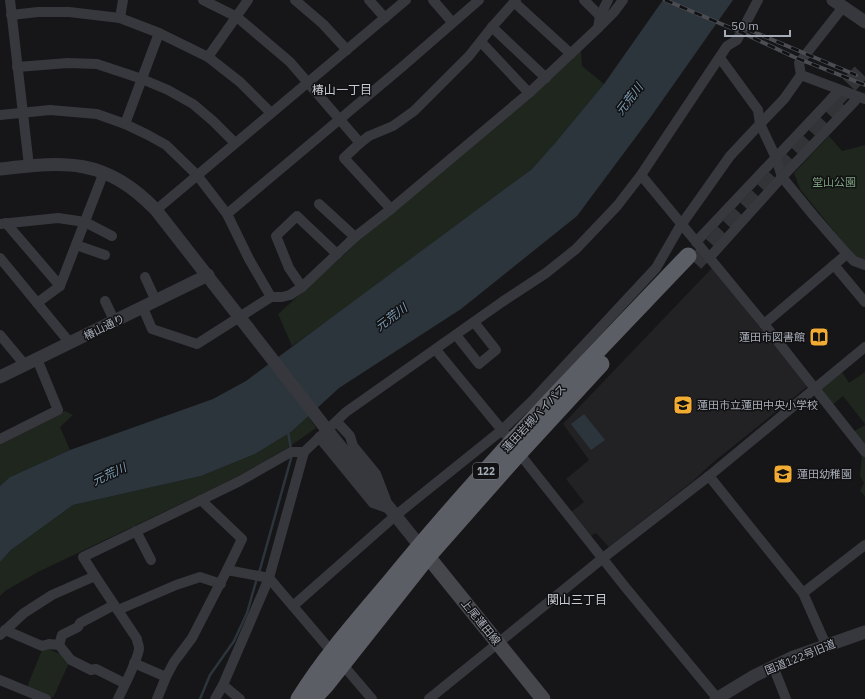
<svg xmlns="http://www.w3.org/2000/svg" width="865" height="699" font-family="'IBM Plex Sans','Noto Sans JP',sans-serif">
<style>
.built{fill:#222225}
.green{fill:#1e261e}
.water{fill:#2c353c}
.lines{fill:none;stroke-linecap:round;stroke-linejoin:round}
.stream{stroke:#2c353c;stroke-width:2.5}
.trunk-tunnel{stroke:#333438;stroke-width:17;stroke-dasharray:17 8;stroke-linecap:butt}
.minor{stroke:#37383d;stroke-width:10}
.tertiary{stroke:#37383d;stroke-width:13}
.secondary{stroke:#45474d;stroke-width:15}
.trunk{stroke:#5b5e65;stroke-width:17}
.rail-casing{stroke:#4a4c52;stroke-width:4}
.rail{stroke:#111113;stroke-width:2.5;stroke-dasharray:8;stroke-linecap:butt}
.tertiary-bridge{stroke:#37383d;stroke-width:13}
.labels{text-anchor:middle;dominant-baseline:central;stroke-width:3;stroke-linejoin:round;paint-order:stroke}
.shield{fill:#111113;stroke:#7a7e86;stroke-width:1}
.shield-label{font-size:10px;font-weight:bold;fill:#a7adb8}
.park-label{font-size:11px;fill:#7ea37f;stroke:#111113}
.street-label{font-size:11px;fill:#a7adb8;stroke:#111113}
.poi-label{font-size:11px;fill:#a7adb8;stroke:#111113;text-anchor:start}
.neighbourhood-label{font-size:12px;fill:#c9ccd4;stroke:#111113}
.water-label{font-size:12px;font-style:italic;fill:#7e9cb3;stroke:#111113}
</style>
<rect width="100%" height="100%" fill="#161618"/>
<path class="built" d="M712 268 808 386 711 464 693 481 609 547 596 533 590 536 571 512 584 502 566 479 589 460 563 424Z"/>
<g class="green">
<path d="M581 50 582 66 604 84 560 138 532 169 424 251 356 301 292 346 278 314 345 254 366 233Z"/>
<path d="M829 136 842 151 865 145V261L855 257 800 189 794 173Z"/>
<path d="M842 372 849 383 865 372V424L843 396 831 406 820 389Z"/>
<path d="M65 411 73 415 60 427 70 450 10 477 0 486V443Z"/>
<path d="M308 416 316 428 289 447 237 477 38 572 5 591 0 596V562L11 550 73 505 201 476 255 454 291 432Z"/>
<path d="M865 425V496L860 491 864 483 860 476 863 444 853 432Z"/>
<path d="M49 649 64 656 69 663 53 698 27 687 42 650Z"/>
</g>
<g class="water">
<path d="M663 0H733L650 118 577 216 461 309 339 388 291 432 255 454 201 476 73 505 11 550 0 562V486L10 477 70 450 213 399 246 381 532 169 556 142 604 84Z"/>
<path d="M584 414 605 440 591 450 571 424Z"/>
</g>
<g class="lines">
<g class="stream">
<path d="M288 431 291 450"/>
<path d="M259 573 292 455"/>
<path d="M200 699 210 675 234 641 247 613 257 578"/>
</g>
<g class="trunk-tunnel">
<path d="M832 103 865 68"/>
<path d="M695 263 850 98"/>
</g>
<g class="minor">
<path d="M10 0 29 166"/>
<path d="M203 0 237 17 290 62 360 143 344 158 391 209"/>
<path d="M295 0 323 24 347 50"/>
<path d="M369 0 385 18"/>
<path d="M433 0 452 22"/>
<path d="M584 0 600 16"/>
<path d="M514 2 571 54"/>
<path d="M843 7 799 63 801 75 865 99"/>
<path d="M11 15 38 12H69L120 18 159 33 208 57 240 82 271 113"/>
<path d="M120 18 123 0"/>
<path d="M492 27 546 78"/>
<path d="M598 28 614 12 623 0"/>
<path d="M481 42 529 93"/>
<path d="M208 57 248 0"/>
<path d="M17 67 68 63 97 64 142 79 168 90 193 104 213 121 235 143"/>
<path d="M801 75 784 99 760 124 776 158 782 177 813 215 847 254 854 261 865 265"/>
<path d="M0 115 50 110 97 114 125 124 148 135 166 145 197 175 227 214 249 259 271 297"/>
<path d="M125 124 159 33"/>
<path d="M360 143 369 136 393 126 414 111 469 56 492 27 516 0"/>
<path d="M641 175 764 324 865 452"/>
<path d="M319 204 355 237"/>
<path d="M156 210 406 0"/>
<path d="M227 214 402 67 479 0"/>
<path d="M6 223 60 286"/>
<path d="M0 224 58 218 85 222 112 236"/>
<path d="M696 242 836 94"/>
<path d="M76 245 105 255"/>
<path d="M0 258 70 343"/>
<path d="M709 258 782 177 855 101"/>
<path d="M834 265 865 302"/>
<path d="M145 277 156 301"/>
<path d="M302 287 289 268 276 236 297 216 337 254"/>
<path d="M105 301 115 322"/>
<path d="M37 303 60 286 104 172"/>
<path d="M143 308 152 329 197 344 271 297H282L290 295 302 287 355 237 391 209 529 93 598 28 600 16 608 0"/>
<path d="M764 324 847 254"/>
<path d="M0 335 25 365"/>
<path d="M456 335 479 364 496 350 474 322"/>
<path d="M436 350 506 435"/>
<path d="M337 422 350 436 353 446 376 474 386 500"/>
<path d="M319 437 373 503 390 509"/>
<path d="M0 439 58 410 37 359"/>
<path d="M519 453 626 588 717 698"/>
<path d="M709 476 803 593 826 645"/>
<path d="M201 500 242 539 227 570"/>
<path d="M136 531 151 560"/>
<path d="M95 576 83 557 201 500 240 481 291 452H304"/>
<path d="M803 593 865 545"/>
<path d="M293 606 395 516 502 430 534 399 656 268 679 228 730 156 760 124 758 110 720 58"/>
<path d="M118 610 176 585 200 577 221 584"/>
<path d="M5 630 42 646 49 644 59 645 71 660 91 670 96 669 124 683"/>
<path d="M0 635 24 613 52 595 95 576 137 639C137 642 139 645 139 648 139 658 123 688 118 699"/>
<path d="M59 645 62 635 78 627 80 623 114 605"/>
<path d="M134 663 166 677"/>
<path d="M343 665 372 699"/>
<path d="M773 666 786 699"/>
<path d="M0 680 46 699"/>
<path d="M223 685 240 699"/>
<path d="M157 699 166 677 174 662 192 638 227 570 269 578 332 652"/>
<path d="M215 699 223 685 269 578 304 452 346 412 502 302 546 273 576 249 617 206 641 175 727 46 737 40 758 0"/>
<path d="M429 699 603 558 709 476 865 347"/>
</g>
<g class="tertiary">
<path d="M833 0 865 22"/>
<path d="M0 169C67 161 106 158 156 210L248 328"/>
<path d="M0 377 208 275"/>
<path d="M331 435 419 545"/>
<path d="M716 699 754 676 791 658 865 632"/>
</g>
<path class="secondary" d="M421 548 543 699"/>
<g class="trunk">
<path d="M299 699C325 657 358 620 390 582 483 468 586 363 688 256"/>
<path d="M313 699 326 685 428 556 519 453 601 364"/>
</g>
<g class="rail-casing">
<g id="rail">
<path d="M665 0 745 34 794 57 865 85"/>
<path d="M747 29 856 75"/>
</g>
</g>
<use href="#rail" class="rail"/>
<path class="tertiary-bridge" d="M248 328 331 435"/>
</g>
<defs>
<g id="library-square" transform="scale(1)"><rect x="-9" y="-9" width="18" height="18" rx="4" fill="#f3ac32" stroke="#111113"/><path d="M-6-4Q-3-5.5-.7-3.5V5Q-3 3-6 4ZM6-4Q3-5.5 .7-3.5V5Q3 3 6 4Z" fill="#111"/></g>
<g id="school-square" transform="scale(1)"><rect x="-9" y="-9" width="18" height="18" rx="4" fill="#f3ac32" stroke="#111113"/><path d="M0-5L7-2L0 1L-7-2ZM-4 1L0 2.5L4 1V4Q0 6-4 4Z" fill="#111"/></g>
</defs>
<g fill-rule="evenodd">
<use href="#library-square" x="819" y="337"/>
<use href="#school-square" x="683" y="405"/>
<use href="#school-square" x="783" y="474"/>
</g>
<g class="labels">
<rect class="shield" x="473" y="463" width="26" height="16" rx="3"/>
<g class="shield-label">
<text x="486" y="471">122</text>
</g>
<g class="park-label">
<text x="834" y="182">堂山公園</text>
</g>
<g class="street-label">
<text transform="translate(104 327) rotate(-26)">椿山通り</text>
<text transform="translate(534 418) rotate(-47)">蓮田岩槻バイパス</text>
<text transform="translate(481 622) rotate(51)">上尾蓮田線</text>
<text transform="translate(800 657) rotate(-22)">国道122号旧道</text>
</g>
<g class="poi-label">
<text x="805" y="337" text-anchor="end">蓮田市図書館</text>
<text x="697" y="405">蓮田市立蓮田中央小学校</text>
<text x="797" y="474">蓮田幼稚園</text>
</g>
<g class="neighbourhood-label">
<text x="342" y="89">椿山一丁目</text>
<text x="577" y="599">関山三丁目</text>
</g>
<g class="water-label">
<text transform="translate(629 99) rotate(-53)">元荒川</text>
<text transform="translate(391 317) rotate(-37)">元荒川</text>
<text transform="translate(109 474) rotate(-25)">元荒川</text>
</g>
</g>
<path d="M725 30v6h65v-6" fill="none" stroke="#a7adb8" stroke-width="2"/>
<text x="731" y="30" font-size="12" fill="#a7adb8" stroke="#111113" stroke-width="3" paint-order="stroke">50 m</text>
</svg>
